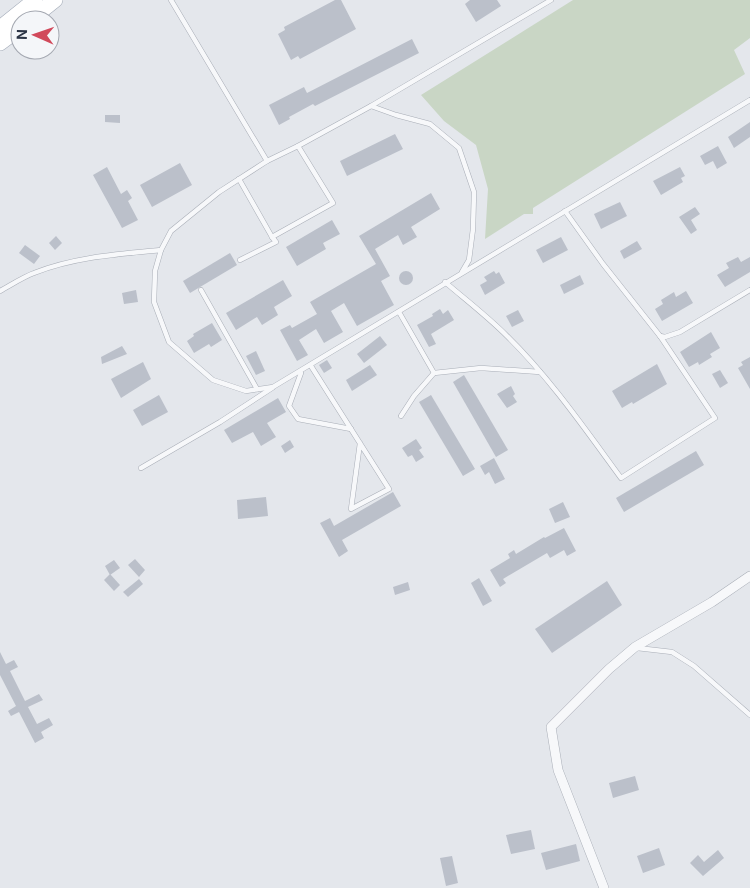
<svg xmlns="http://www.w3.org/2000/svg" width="750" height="888" font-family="Inter,sans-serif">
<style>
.green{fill:#c9d6c5}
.building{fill:#bbc0ca}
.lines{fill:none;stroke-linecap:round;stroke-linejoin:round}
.lane-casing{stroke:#a9aeb7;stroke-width:5.5}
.street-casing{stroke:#a9aeb7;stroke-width:10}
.primary-casing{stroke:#a3abb8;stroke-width:16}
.lane{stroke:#f7f8fa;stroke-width:4.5}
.street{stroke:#f7f8fa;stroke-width:9}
.primary{stroke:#fff;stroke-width:15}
</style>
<rect width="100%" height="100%" fill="#e4e7ec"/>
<path class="green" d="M573 0H750V38L734 50 745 74 533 208V214H524L485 239 488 189 476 145 444 121 421 95Z"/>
<g class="building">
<path d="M335 0H341L356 29 300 59 298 56 291 60 278 34 285 30 284 27Z"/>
<path d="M470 0H497L501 6 476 22 465 4Z"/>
<path d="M412 39 419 53 315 106 313 104 289 117 290 119 279 125 269 105 304 87 307 93Z"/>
<path d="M105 115H120V123L105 122Z"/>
<path d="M750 122V137L734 148 728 137Z"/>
<path d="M395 134 403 149 347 176 340 161Z"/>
<path d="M718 146 727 163 717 169 713 161 705 165 700 156Z"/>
<path d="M180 163 192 185 152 207 140 185Z"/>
<path d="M107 167 121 194 127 190 132 198 128 201 138 220 122 228 93 175Z"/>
<path d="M680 167 685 176 681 178 683 182 661 195 653 181Z"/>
<path d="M431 193 440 209 411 227 417 237 403 245 398 235 375 249 390 276 381 281 394 305 357 326 344 303 331 311 343 332 324 343 316 329 299 340 308 355 297 361 280 330 290 325 292 328 317 314 310 302 376 264 359 236Z"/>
<path d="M620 202 627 216 601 229 594 214Z"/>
<path d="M695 207 700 214 691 220 697 230 691 234 679 217Z"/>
<path d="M332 220 340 234 323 243 326 249 297 266 286 247Z"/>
<path d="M56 236 62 243 55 250 49 243Z"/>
<path d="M561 237 568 250 543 263 536 250Z"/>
<path d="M637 241 642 249 624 259 620 251Z"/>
<path d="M25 245 40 256 34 264 19 253Z"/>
<path d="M230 253 237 265 190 293 183 281Z"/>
<path d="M738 257 741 262 750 257V272L725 287 717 275 729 268 726 263Z"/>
<path d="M494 271 496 274 499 272 505 283 485 295 480 285 487 281 484 277Z"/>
<circle cx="406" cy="278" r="7"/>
<path d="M580 275 584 284 564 294 560 285Z"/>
<path d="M283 280 292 296 274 307 278 315 262 325 257 317 236 330 226 313Z"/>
<path d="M136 290 138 302 124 304 122 293Z"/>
<path d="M686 291 693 303 662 321 655 309 663 304 661 300 674 292 676 297Z"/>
<path d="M440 309 443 314 448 310 454 320 431 334 436 344 429 347 417 325 433 316 432 314Z"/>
<path d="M518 310 524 321 512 327 506 316Z"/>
<path d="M212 323 222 340 211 347 209 344 194 353 187 341 194 336 193 334Z"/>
<path d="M711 332 720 348 710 354 712 357 699 365 698 362 689 367 680 352Z"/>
<path d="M380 336 387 345 364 363 357 354Z"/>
<path d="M122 346 127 354 102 364 101 357Z"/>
<path d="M256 351 265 371 256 375 246 356Z"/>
<path d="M750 357V389L738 368 743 365 741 362Z"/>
<path d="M327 360 332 368 324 373 319 365Z"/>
<path d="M143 362 151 379 121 398 111 379Z"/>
<path d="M657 364 667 384 633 404 632 402 622 408 612 391Z"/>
<path d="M370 365 377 375 352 391 346 380Z"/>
<path d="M720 370 728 383 720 388 712 374Z"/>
<path d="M464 375 508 450 496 457 453 382Z"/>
<path d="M511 386 515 394 513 396 517 402 507 408 497 394Z"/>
<path d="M159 395 168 412 142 426 133 410Z"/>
<path d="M431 395 475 469 463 476 419 402Z"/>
<path d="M278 398 286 412 267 423 276 437 261 446 253 432 232 443 224 430Z"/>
<path d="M416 439 422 448 419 450 424 457 416 462 412 455 408 457 402 448Z"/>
<path d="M290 440 294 447 285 453 281 446Z"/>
<path d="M696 451 704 465 624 512 616 498Z"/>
<path d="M494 458 505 479 495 484 489 472 485 475 480 466Z"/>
<path d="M393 492 401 506 342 540 348 551 339 557 320 523 330 518 334 526Z"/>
<path d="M266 497 268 516 238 519 237 500Z"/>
<path d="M563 502 570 517 555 523 549 509Z"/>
<path d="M564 528 576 551 567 556 564 550 550 558 547 553 503 579 506 583 500 587 490 570 510 558 508 554 514 550 516 554 544 537 545 538Z"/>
<path d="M135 559 145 570 139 577 128 565Z"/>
<path d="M114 560 120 568 110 575 105 566Z"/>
<path d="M110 574 120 585 114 591 104 580Z"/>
<path d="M479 578 492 601 483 606 471 583Z"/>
<path d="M139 579 143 584 128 597 123 592Z"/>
<path d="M607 581 622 605 552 653 535 629Z"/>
<path d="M408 582 410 590 395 595 393 587Z"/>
<path d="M0 652 6 664 14 660 18 667 10 671 25 701 39 694 43 700 28 707 37 724 49 718 53 725 41 732 44 738 35 743 19 712 11 716 8 711 16 706 0 675Z"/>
<path d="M635 776 639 790 613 798 609 783Z"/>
<path d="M531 830 535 849 511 854 506 835Z"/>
<path d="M576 844 580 861 546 870 541 853Z"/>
<path d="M659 848 665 865 643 873 637 856Z"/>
<path d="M718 850 724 858 703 876 690 863 698 855 704 862Z"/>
<path d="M452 856 458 883 446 886 440 858Z"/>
</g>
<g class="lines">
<g class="lane-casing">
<g id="lane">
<path d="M171 0 267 161"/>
<path d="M551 0 371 106 298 146 267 161 219 192 171 231 161 250 155 271 154 302 169 342 213 380 246 391 273 387 750 100"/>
<path d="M371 106 396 115 430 124 459 148 474 192 473 229 469 260 462 272"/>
<path d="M239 179 272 237 333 203 298 146"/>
<path d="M565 211 603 264 660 336 665 337 680 332 750 290"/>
<path d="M240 260 276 242 272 237"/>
<path d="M445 282C466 300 487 316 506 335 550 378 585 429 621 478L715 418 660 336"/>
<path d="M201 290 257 389"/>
<path d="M0 291C11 285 23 277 34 273 74 257 119 254 161 250"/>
<path d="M399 312 434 373 481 368 540 372"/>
<path d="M311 366 389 489 351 509 360 443"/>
<path d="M301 373 289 406 298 419 351 429"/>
<path d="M401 416 414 396 434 373"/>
<path d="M141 468 220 422 272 388"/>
<path d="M637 648 672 652 694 666 750 715"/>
</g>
</g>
<g class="street-casing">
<path id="street" d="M604 888 558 770 551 727 609 669 635 647 712 602 750 576"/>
</g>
<g class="primary-casing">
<g id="primary">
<path d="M30 20 55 0"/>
<path d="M0 28 35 0"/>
<path d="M0 43 20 28"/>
</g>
</g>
<use href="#lane" class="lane"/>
<use href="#street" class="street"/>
<use href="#primary" class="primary"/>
</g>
<g transform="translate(35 35) rotate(272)"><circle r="24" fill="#f4f6f9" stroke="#a4a8b1"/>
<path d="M0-4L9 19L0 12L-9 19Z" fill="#d1495b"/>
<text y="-8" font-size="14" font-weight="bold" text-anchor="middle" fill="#2b3445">N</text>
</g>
</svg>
